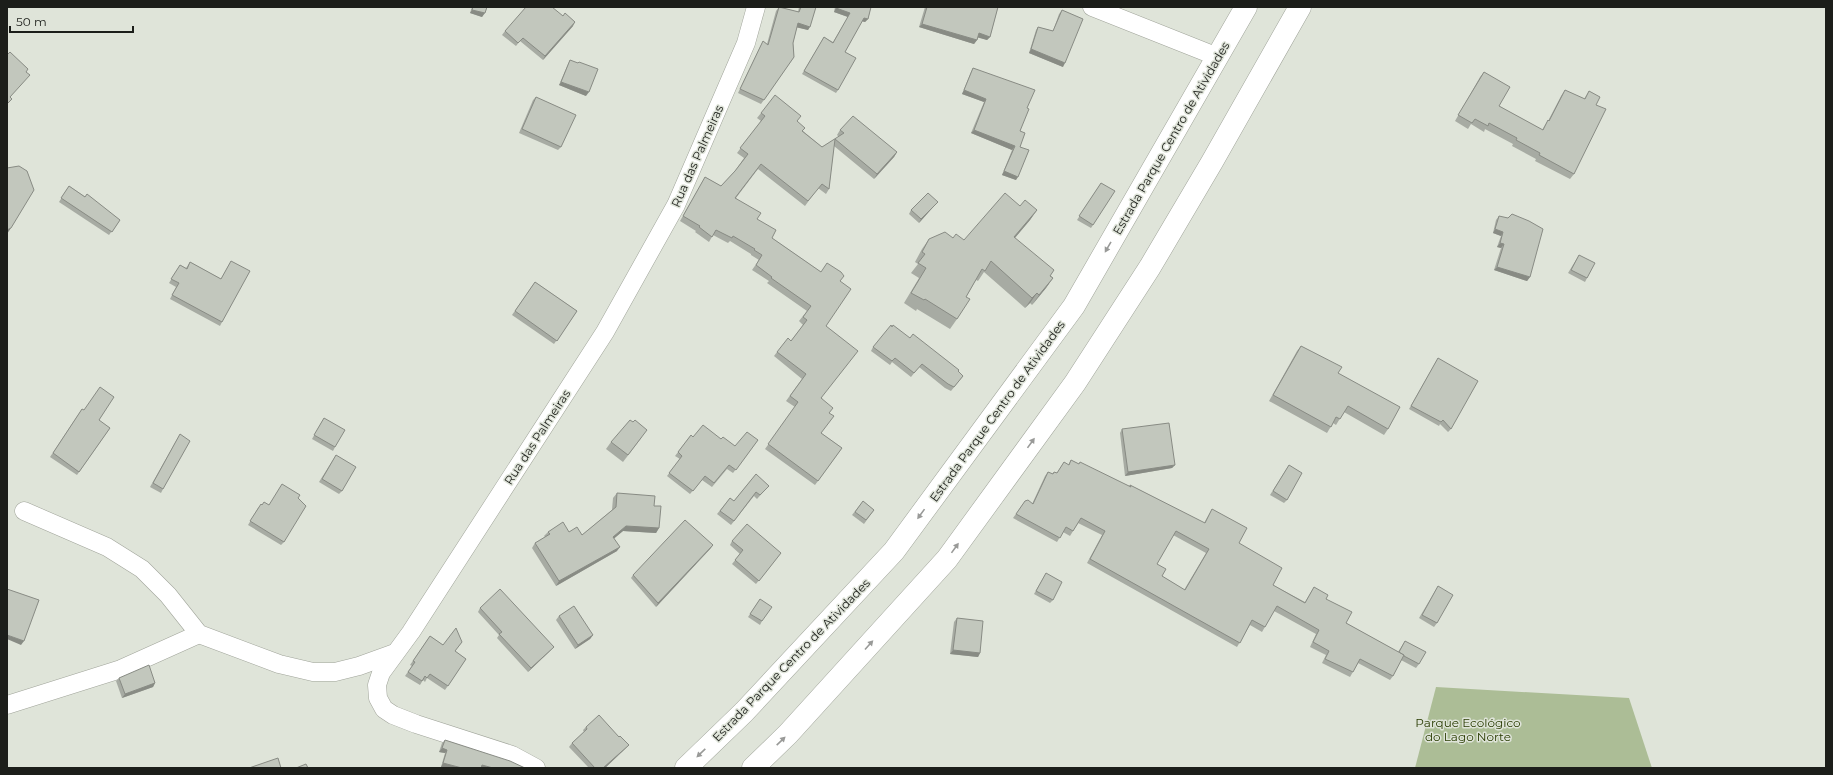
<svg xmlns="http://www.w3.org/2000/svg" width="1833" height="775" font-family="Montserrat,sans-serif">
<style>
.green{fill:#acbd96}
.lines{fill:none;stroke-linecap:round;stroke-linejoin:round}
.street-casing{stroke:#a0a49a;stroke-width:19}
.secondary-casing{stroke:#a0a49a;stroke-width:23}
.street{stroke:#fff;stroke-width:18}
.secondary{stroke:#fff;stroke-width:22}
.wall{fill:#a7aba3;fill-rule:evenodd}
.shaded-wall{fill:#888b84}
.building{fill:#c2c7bd;stroke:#888b84;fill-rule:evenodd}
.oneway{fill:#999a98}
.labels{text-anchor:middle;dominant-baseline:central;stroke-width:3;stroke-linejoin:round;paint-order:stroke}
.street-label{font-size:12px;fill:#1c1e1a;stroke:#dfe4d9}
.park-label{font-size:12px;fill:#283b00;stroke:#dfe4d9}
</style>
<rect width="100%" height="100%" fill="#dfe4d9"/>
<path class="green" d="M1436 687 1629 698 1652 768H1415Z"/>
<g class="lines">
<g class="street-casing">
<g id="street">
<path d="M1092 7 1218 57"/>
<path d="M24 511 107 547 142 569 168 595 199 634 279 664 313 672H335L359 666 395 653"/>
<path d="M7 705 121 669 199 634"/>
<path d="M536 768 512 755 416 724 393 715 384 709 378 698 377 685 381 673 411 632 605 332 676 205 746 43 756 7"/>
</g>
</g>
<g class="secondary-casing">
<g id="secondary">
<path d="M686 768 744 712 894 551 1074 306 1246 7"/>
<path d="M753 768 788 734 947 559 1075 383 1150 267 1212 162 1300 7"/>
</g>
</g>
<use href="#street" class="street"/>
<use href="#secondary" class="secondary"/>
</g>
<g class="wall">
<path d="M472 7H487L482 17 470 13Z"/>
<path d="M779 7 798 12 799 7H816L808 30 797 27 793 43 794 57 761 104 738 93 761 45 763 41 767 44 776 11Z"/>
<path d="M835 7H871L868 19 865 22 862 21 845 52 838 90 836 93 802 74 824 37 833 42 848 17 834 12Z"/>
<path d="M925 7H998L990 37 987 40 978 37 977 40 974 44 919 27Z"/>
<path d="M1062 10 1063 67 1029 53 1036 30 1038 27 1053 31 1059 14Z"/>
<path d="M573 26 543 60 520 41 516 46 502 35 505 31Z"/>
<path d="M570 60 586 96 559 85 568 64Z"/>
<path d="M973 68 1027 108 1020 131V147L1016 180 1002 175 1012 150 971 133 984 102 962 94 971 72Z"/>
<path d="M1484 72 1499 106 1542 130 1548 120V121L1561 96 1565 90 1584 99 1589 91 1596 105 1574 174 1570 179 1535 161 1536 159 1512 146 1513 144 1485 129 1484 132 1471 124 1468 129 1455 121 1480 77Z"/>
<path d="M536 97 561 147 558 150 519 133 533 100Z"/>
<path d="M761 113 797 121 803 131 822 147 839 137 837 135 840 130 897 152 894 157 874 179 834 146 829 189 826 194 818 188 805 206 758 169 736 198 757 219 772 238 821 272 840 281 826 326 822 398 829 413 821 433 842 448 815 485 765 449 795 407 786 401 802 379 774 356 777 352 791 341 803 325 799 321 807 311 767 283 769 281 752 270 759 260 751 255V254L730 241 728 243 713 235 709 242 695 232 696 231 680 221 705 177 721 186 735 171 744 158 737 153 761 121 757 118Z"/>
<path d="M1101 183 1093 225 1091 228 1077 220Z"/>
<path d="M69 186 120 220 109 235 59 202Z"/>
<path d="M938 202 935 205 919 223 909 214 911 210Z"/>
<path d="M1020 206 1037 210 1030 220 1015 238 1053 278 1046 288 1032 305 1030 303 1025 308 984 272 978 281 976 280 966 297 957 319 950 329 917 309 916 311 904 303 919 278 911 273 918 264 915 262 922 249 929 239 953 238 964 240Z"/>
<path d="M1499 216 1530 277 1527 281 1494 270 1501 248 1497 247 1501 236 1493 233 1496 220Z"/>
<path d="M1579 255 1587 278 1585 282 1568 273Z"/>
<path d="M231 261 222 322 220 326 170 299 176 287 169 283 180 265 186 268 190 262 221 279Z"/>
<path d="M535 282 577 311 554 344 512 315Z"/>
<path d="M1301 346 1338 373 1388 429 1384 435 1344 412 1336 425 1333 423 1327 433 1269 401 1297 351Z"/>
<path d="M873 347 958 371 963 376 951 391 945 388 919 367 911 377 892 362 890 365 871 351Z"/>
<path d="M1438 358 1451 429 1448 432 1440 424 1439 426 1409 409Z"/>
<path d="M82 409 110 428 77 475 50 457Z"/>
<path d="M324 418 335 447 333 451 312 439Z"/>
<path d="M1122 429 1175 465 1172 468 1125 476 1120 433Z"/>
<path d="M180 434 163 489 161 493 150 487Z"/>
<path d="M691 435 693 437 735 446 758 440 733 473 727 469 712 487 702 480 690 494 667 476 680 459 675 456Z"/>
<path d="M642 437 623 462 606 449 611 442Z"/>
<path d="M336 455 342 491 339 494 319 482Z"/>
<path d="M1071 460 1079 464 1129 486 1130 485 1204 523 1212 509 1273 585 1305 602 1314 587 1326 599 1346 623 1398 652 1405 641 1419 664 1416 668 1401 660 1393 676 1390 680 1358 663 1350 677 1322 663 1326 655 1310 647 1316 634 1274 611 1262 632 1250 625 1237 647 1087 563 1102 535 1078 523 1070 536 1063 532 1057 542 1013 518 1025 501 1032 504 1045 476 1048 472 1053 474 1054 472 1057 473 1064 462 1068 465ZM1173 535 1206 553 1184 590 1162 576 1157 564Z"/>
<path d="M1289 465 1287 500 1284 503 1270 495Z"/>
<path d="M756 474 766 489 757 499 754 496 731 525 717 514 730 498 734 501Z"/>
<path d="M617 493 654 506 659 528 656 533 623 531 614 538 617 551 556 586 532 548 535 543 545 537 544 536 548 532H569L582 535 612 510 613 498Z"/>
<path d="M298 498 284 542 281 545 248 525 258 508 262 505H268Z"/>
<path d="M863 501 874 510 864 524 852 515Z"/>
<path d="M732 541 781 553 756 584 732 564 740 554 730 545Z"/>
<path d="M713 545 710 549 656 607 631 578 633 575Z"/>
<path d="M1046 573 1053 600 1050 603 1034 594Z"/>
<path d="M1438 586 1437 623 1434 627 1419 618Z"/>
<path d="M760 599 762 621 760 625 748 617Z"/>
<path d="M480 608 551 650 528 672 497 638 499 635 478 612Z"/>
<path d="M559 616 593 635 590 639 575 649 556 620Z"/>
<path d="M957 618 980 653 978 657 950 654 954 622Z"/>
<path d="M430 636 443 645 462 642 455 651 466 659 445 690 427 678 425 682 423 680 420 685 405 676 412 666 410 665Z"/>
<path d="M119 678 155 683 153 687 122 698 116 681Z"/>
<path d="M586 727 619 737 629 745 626 748 605 768H589L569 747 572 743 584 732 583 730Z"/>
<path d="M445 740 525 768 441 767 445 753 439 752 442 743Z"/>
</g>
<g class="shaded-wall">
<path d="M836 8 850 13 848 17 834 12Z"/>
<path d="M472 10 485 13 482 17 470 13Z"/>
<path d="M864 18 868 19 865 22 861 21Z"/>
<path d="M575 22 573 26 543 60 545 56Z"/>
<path d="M798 23 810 27 808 30 795 27Z"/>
<path d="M922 24 977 40 974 44 919 27Z"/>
<path d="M979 33 990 37 987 40 976 37Z"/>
<path d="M1031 49 1065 63 1063 67 1029 53Z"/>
<path d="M561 82 589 92 586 96 559 85Z"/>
<path d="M964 90 986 99 984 102 962 94Z"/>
<path d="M974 130 1015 146 1012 150 971 133Z"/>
<path d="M897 152 894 157 874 179 877 174Z"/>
<path d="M1004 171 1018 177 1016 180 1002 175Z"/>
<path d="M938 202 935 205 919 223 921 219Z"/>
<path d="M1037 210 1030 220 1007 247 1014 237Z"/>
<path d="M11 228 7 234V230Z"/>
<path d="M1495 229 1503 232 1501 236 1493 233Z"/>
<path d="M1500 243 1504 244 1501 248 1497 247Z"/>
<path d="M1497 267 1530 277 1527 281 1494 270Z"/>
<path d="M1053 278 1046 288 1032 305 1039 295Z"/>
<path d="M1037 293 1030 303 1025 308 1032 298Z"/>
<path d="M1175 465 1172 468 1125 476 1128 472Z"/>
<path d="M626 526 659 528 656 533 623 531 610 542 613 537Z"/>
<path d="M713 545 710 549 656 607 658 603Z"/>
<path d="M620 547 617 551 556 586 559 581Z"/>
<path d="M7 635 24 641 21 645 7 639Z"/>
<path d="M593 635 590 639 575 649 578 645Z"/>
<path d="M554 647 551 650 528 672 531 668Z"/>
<path d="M953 650 980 653 978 657 950 654Z"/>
<path d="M155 683 153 687 122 698 125 694Z"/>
<path d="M629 745 626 748 605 768H603Z"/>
<path d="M442 748 447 750 445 753 439 752Z"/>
<path d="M443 763 462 768H446L441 767Z"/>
<path d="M482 765 493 768H480Z"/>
</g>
<g class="building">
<path d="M473 7H487L485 13 472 10Z"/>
<path d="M526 7H552L563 16 565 13 575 22 545 56 523 38 518 43 505 31Z"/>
<path d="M779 7 799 12 801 7H816L810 27 798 23 793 43 794 57 764 100 740 89 763 41 768 45Z"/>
<path d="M837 7H871L868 19 864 18 845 52 856 58 838 90 804 71 824 37 833 43 850 13 836 8Z"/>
<path d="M927 7H998L990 37 979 33 977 40 922 24Z"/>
<path d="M1062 10 1083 19 1065 63 1031 49 1038 27 1053 31Z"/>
<path d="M10 52 28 69 26 72 30 75 10 97 12 99 7 104V55Z"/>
<path d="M570 60 578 63 579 62 598 69 589 92 561 82Z"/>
<path d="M973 68 1035 90 1027 108 1029 109 1020 131 1025 133 1020 147 1029 150 1018 177 1004 171 1015 146 974 130 986 99 964 90Z"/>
<path d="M1484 72 1510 87 1499 106 1543 130 1548 120 1549 121 1565 90 1585 99 1589 91 1600 97 1596 105 1606 109 1574 174 1539 155 1540 153 1516 140 1517 138 1489 123 1488 126 1475 119 1472 123 1458 115Z"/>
<path d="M775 95 801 116 797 121 805 128 802 131 822 147 844 133 840 130 853 116 897 152 877 174 835 139 829 189 822 184 808 201 761 164 735 198 761 213 757 219 776 230 772 238 821 272 827 263 841 272 844 276 840 281 851 289 826 326 858 351 821 398 833 408 829 413 834 416 821 433 842 448 818 481 768 444 798 402 790 396 806 374 777 352 788 338 791 341 807 320 803 317 811 306 771 278 772 277 756 265 762 255 754 250 755 249 733 236 732 238 716 230 712 237 699 227 700 226 683 216 705 177 721 186 735 171 748 154 740 148 765 116 761 113Z"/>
<path d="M536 97 576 115 561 147 522 129Z"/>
<path d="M19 166 27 171 34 190 11 228 7 230V168Z"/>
<path d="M1101 183 1115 191 1093 225 1079 216Z"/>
<path d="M69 186 85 197 87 194 120 220 112 232 61 198Z"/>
<path d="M928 193 938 202 921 219 911 210Z"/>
<path d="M1005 193 1020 206 1025 200 1037 210 1014 237 1054 270 1050 276 1053 278 1039 295 1037 293 1032 298 991 261 985 271 982 269 966 297 970 299 957 319 925 299 924 300 911 293 926 268 918 263 925 254 922 252 929 239 945 232 953 238 956 234 964 240Z"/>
<path d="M1512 214 1529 221 1543 229 1530 277 1497 267 1504 244 1500 243 1503 232 1495 229 1499 216 1508 218Z"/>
<path d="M1579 255 1595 263 1587 278 1571 270Z"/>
<path d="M231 261 250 271 222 322 172 295 179 283 171 279 180 265 187 269 190 262 221 279Z"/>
<path d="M535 282 577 311 557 341 515 311Z"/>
<path d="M891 325 892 327 893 325 910 338 913 334 959 370 958 371 963 376 954 387 948 384 922 364 914 373 895 358 892 361 873 347Z"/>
<path d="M1301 346 1342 367 1338 373 1400 407 1388 429 1348 406 1340 419 1336 417 1331 427 1273 395Z"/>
<path d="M1438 358 1478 381 1451 429 1443 420 1441 422 1411 406Z"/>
<path d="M100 387 114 397 99 420 110 428 79 472 53 453 82 409 84 410Z"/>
<path d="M324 418 345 430 335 447 314 435Z"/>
<path d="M630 420 633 422 635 420 647 430 628 455 611 442Z"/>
<path d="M1169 423 1175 465 1128 472 1122 429Z"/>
<path d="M703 425 721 439 723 437 735 446 747 432 758 440 736 470 729 465 714 483 705 476 693 491 669 473 682 456 678 452 691 435 693 437Z"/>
<path d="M180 434 190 441 163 489 153 483Z"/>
<path d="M336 455 356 467 342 491 322 479Z"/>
<path d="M1071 460 1079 464 1080 462 1131 487 1130 485 1205 523 1212 509 1247 528 1239 543 1282 568 1273 585 1305 603 1314 587 1328 595 1326 599 1352 612 1346 623 1404 655 1393 676 1360 659 1353 672 1325 659 1329 651 1313 642 1319 630 1277 606 1265 627 1252 620 1240 643 1090 559 1105 531 1081 518 1073 531 1066 527 1060 538 1016 514 1025 501 1028 500 1033 504 1048 472 1053 474 1054 472 1057 473 1064 462 1069 465ZM1176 531 1209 549 1185 590 1162 576 1166 569 1157 564Z"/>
<path d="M1289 465 1302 473 1287 500 1273 491Z"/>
<path d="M756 474 769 486 760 495 756 492 734 521 720 511 730 498 734 501Z"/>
<path d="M282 484 300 495 298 498 306 506 284 542 250 521 261 504 262 505 264 502 269 505Z"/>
<path d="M617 493 655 496 654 506H661L659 528 626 526 613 537 620 547 559 581 535 543 550 534 548 532 563 522 569 532 577 527 582 535 616 507Z"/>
<path d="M863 501 874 510 866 520 855 512Z"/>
<path d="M685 520 713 545 658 603 633 575Z"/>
<path d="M747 524 781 553 759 581 735 560 743 550 732 541Z"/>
<path d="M1046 573 1062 582 1053 600 1036 591Z"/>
<path d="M1438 586 1453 595 1437 623 1422 615Z"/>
<path d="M7 589 39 600 24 641 7 635Z"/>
<path d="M500 589 554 647 531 668 499 634 502 632 480 608Z"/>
<path d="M760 599 772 607 762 621 750 614Z"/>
<path d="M574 606 593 635 578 645 559 616Z"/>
<path d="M957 618 983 621 980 653 953 650Z"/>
<path d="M456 628 462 642 455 651 466 659 448 686 430 674 427 678 425 676 422 681 408 672 415 662 413 661 430 636 443 645Z"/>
<path d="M1405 641 1426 652 1419 664 1404 656V655L1399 652Z"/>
<path d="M149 665 155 683 125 694 119 678Z"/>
<path d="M599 715 619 737 620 736 629 745 603 768H595L572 743 587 729 586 727Z"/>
<path d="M445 740 510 761 525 768H493L482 765 481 768H462L443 763 447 750 442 748Z"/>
<path d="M278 758 281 768H249Z"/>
<path d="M306 764 308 768H296Z"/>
</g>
<defs><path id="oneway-solid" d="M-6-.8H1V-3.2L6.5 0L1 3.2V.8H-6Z"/></defs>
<g class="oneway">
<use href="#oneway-solid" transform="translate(1108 247) rotate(120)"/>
<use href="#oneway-solid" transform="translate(1031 443) rotate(-54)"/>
<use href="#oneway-solid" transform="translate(921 514) rotate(126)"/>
<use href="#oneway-solid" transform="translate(955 548) rotate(-54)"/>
<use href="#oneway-solid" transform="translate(869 645) rotate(-48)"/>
<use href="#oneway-solid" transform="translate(781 741) rotate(-44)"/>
<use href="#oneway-solid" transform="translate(701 753) rotate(136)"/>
</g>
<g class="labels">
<g class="street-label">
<text transform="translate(1171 138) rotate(-60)">Estrada Parque Centro de Atividades</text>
<text transform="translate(697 156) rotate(-66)">Rua das Palmeiras</text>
<text transform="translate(997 411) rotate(-54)">Estrada Parque Centro de Atividades</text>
<text transform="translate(537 437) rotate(-57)">Rua das Palmeiras</text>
<text transform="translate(791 660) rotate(-46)">Estrada Parque Centro de Atividades</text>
</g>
<g class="park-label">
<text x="1468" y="722">Parque Ecológico<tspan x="1468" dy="14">do Lago Norte</tspan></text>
</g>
</g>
<rect width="1833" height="775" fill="none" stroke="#1c1e1a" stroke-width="16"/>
<path d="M10 26v6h123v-6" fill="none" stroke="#1c1e1a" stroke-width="2"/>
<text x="16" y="26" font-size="12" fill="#1c1e1a" stroke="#dfe4d9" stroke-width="3" paint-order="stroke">50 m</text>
</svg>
